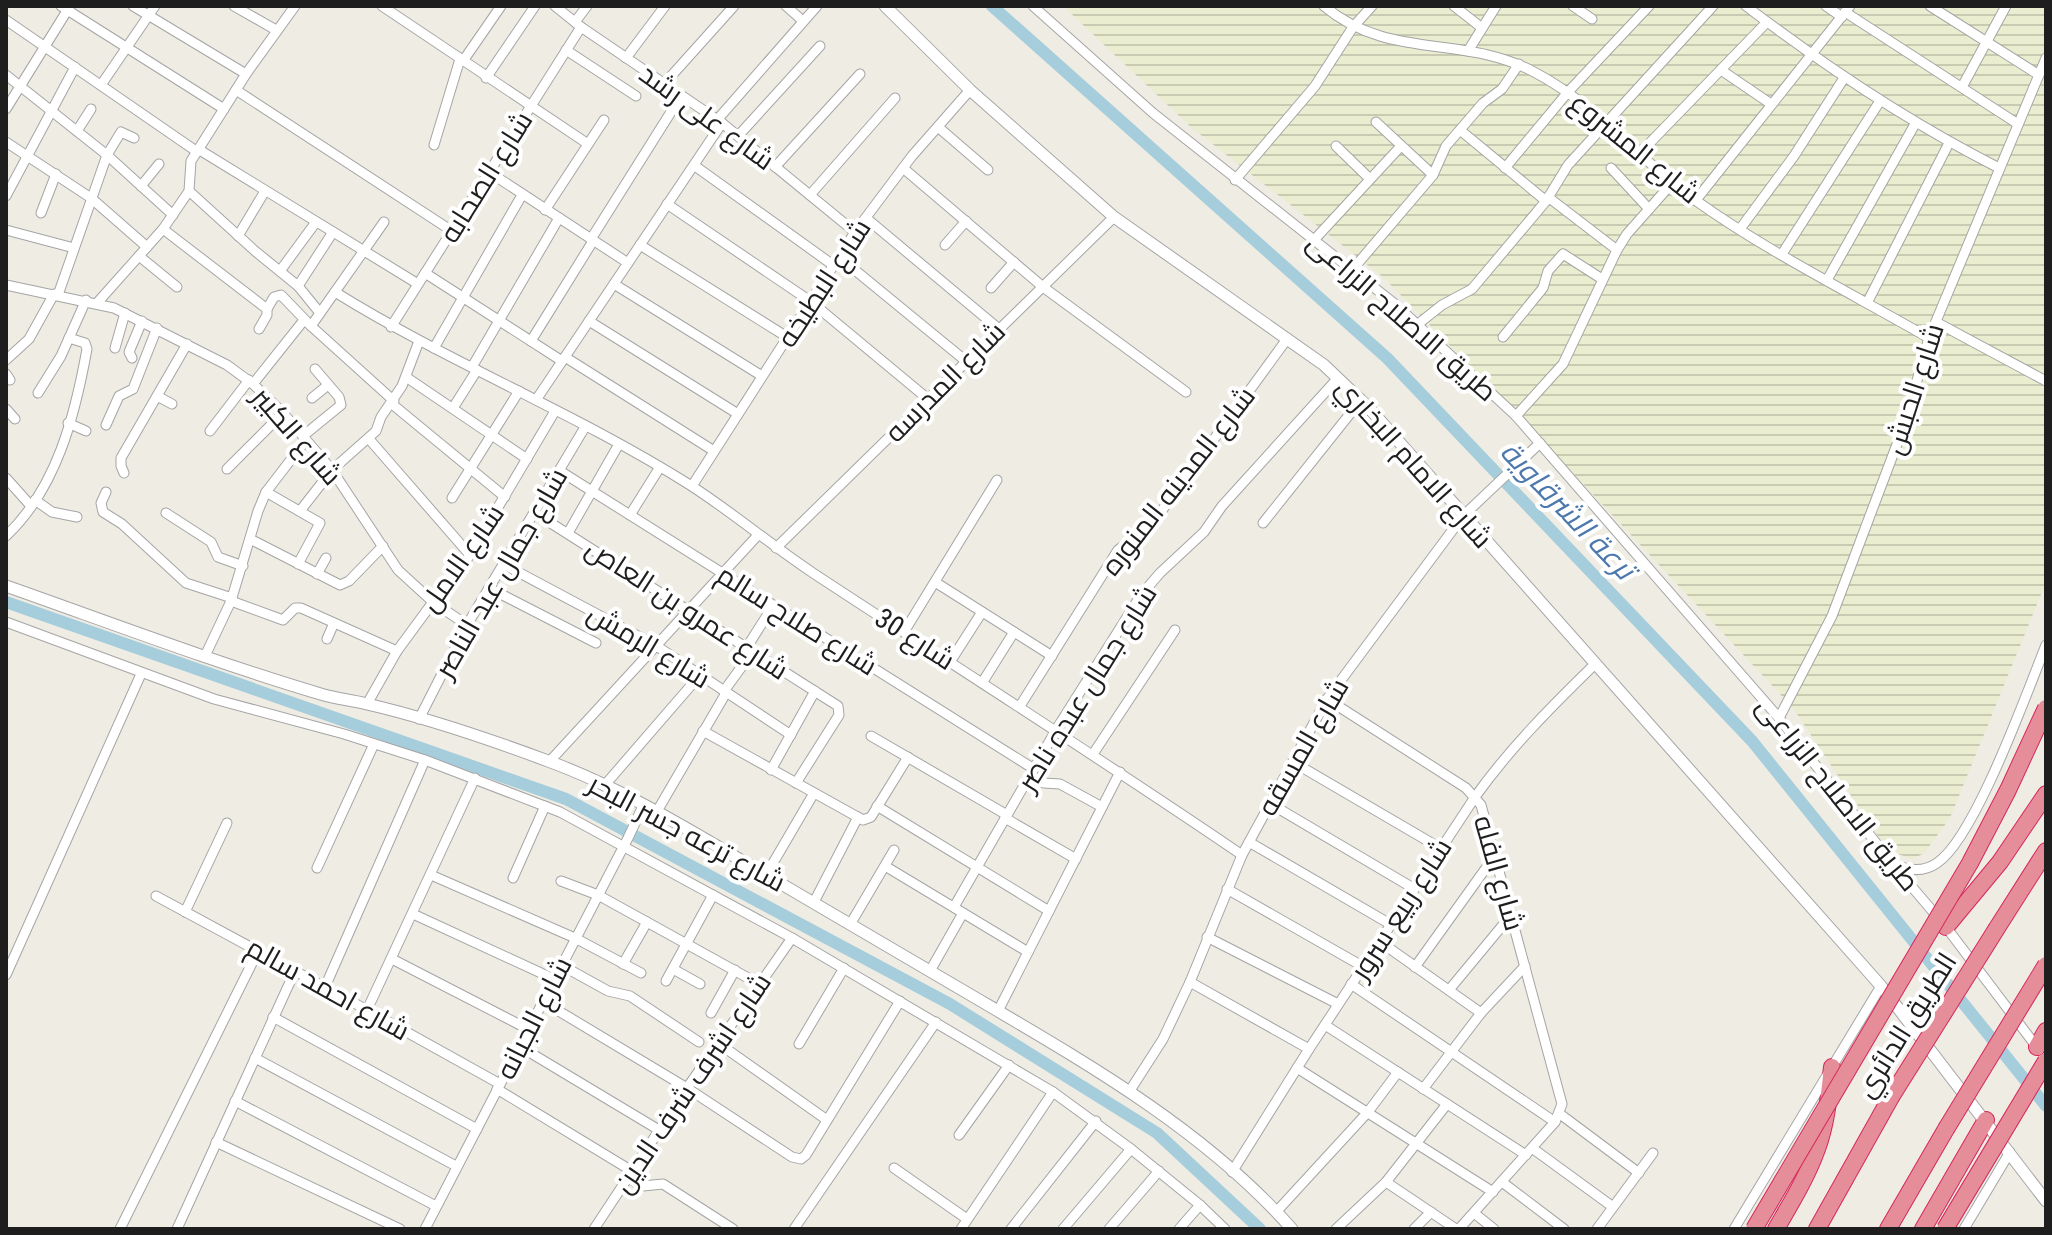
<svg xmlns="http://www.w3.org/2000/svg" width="2052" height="1235" font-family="'Roboto Condensed',Cairo,sans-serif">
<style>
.farmland{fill:url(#farmland-rules)}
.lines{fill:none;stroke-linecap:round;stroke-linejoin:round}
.canal{stroke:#a5cddc;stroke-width:12}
.minor-casing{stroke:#a5a5a5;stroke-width:11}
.tertiary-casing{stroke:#a5a5a5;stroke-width:13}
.motorway-casing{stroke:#d6275c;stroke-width:18}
.minor{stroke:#fff;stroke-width:9}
.tertiary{stroke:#fff;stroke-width:11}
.motorway{stroke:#e58d99;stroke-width:16}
.motorway-bridge-casing{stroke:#d6275c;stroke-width:18;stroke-linecap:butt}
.motorway-bridge{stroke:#e58d99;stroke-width:16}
.labels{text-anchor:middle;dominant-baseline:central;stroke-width:8;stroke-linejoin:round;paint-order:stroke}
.street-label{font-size:28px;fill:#1e1e1e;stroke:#fff}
.water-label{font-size:30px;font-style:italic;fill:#4c78ac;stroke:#fff}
</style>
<defs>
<pattern id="farmland-rules" width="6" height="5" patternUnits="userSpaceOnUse" patternTransform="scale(2)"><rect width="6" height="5" fill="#eaedcf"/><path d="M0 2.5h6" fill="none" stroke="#c8cbb1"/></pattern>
</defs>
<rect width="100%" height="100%" fill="#efece4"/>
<path class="farmland" d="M1063 6H2046V582L1950 818 1924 853 1913 859 1898 854 1884 845 1793 708 1543 441 1383 277 1192 128Z"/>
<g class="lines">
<g class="canal">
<path d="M992 6 1387 358 1752 741 2046 1106"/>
<path d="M6 602 566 799 950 1004 1157 1133 1260 1229"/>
</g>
<g class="minor-casing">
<g id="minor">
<path d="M61 6 224 109"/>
<path d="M133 6 246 74"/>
<path d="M234 6 276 30"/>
<path d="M382 6 588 144"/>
<path d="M555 6 581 27 722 123 855 232"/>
<path d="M786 6 803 21"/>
<path d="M1033 6 1153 113 1395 304 1516 416 1779 718 1890 861 1946 927 2039 1050"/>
<path d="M1324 6C1389 61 1464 34 1534 72 1596 104 1639 160 1695 200 1768 252 1851 293 1929 338"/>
<path d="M1454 6 1482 28"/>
<path d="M1573 6 1592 19"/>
<path d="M1746 6C1826 67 1908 122 1999 168"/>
<path d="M1826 6 1842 17"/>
<path d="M1930 6 2039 75"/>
<path d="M1845 12 2018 124"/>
<path d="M6 20 196 151"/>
<path d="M575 22 587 6"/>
<path d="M566 50 636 96"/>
<path d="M1468 51 1496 6"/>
<path d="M626 58 665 6"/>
<path d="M463 61 501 6"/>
<path d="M1721 70 1771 104"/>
<path d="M6 75 107 155 173 215"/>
<path d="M486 78 535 6"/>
<path d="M664 84 734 6"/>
<path d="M101 85 155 6"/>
<path d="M1962 87 2006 6"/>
<path d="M236 90 452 231"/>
<path d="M6 109 70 6"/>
<path d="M717 120 817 6"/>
<path d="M1376 122 1433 175"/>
<path d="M938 127 988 170"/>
<path d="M1460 130 1546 201"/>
<path d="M77 131 91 109"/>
<path d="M738 136 820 46"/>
<path d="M6 142 91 198 147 247"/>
<path d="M434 145 460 59"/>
<path d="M1336 146 1370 179"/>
<path d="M198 149 418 284"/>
<path d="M1640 153 1767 22"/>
<path d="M695 166 833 265"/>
<path d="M775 167 860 74"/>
<path d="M903 168 1043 287 1186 392"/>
<path d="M1505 168 1568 92 1649 6"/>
<path d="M1611 168 1649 209"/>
<path d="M489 172 628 263"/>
<path d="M1235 180 1315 86 1353 27 1372 6"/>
<path d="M141 186 159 164"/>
<path d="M189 191 255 251 298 286 320 313"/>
<path d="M810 195 895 98"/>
<path d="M6 196 75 67"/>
<path d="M1548 197 1617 250"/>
<path d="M1696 200 1850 6"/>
<path d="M667 204 810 301 928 399"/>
<path d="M545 210 604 120"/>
<path d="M41 213 56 174"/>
<path d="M866 218 999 329"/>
<path d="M163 229 267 309V315L259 329"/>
<path d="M1740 229 1794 156 1844 78"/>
<path d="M6 230 74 248"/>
<path d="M238 236 265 191"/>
<path d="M591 239 681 96"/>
<path d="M1314 240 1401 146"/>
<path d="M640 245 787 337"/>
<path d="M945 245 966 221"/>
<path d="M1782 254 1880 101"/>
<path d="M139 256 177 287"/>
<path d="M839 257 967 362"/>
<path d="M1353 269 1433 175 1446 146 1483 103 1502 89 1519 64"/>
<path d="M280 271 316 222"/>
<path d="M425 273 562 361"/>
<path d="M1827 280 1915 124"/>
<path d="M614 284 762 376"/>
<path d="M6 285 114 308 227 365 253 384 283 413 332 470 398 570 433 602 467 625"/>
<path d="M298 286 333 232"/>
<path d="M991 288 1014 262"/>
<path d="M335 292C449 363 576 413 690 485 732 512 771 545 813 573 956 667 1100 758 1242 855"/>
<path d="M58 295 107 155 121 132 134 138"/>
<path d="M97 303 163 229 189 191 191 161 246 74 295 6"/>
<path d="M1867 303 1949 143"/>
<path d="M267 309 274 297 281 295 311 326 394 401"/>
<path d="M589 321 738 414"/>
<path d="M1936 322 2046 381"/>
<path d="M1418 324 1442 305 1472 289 1546 201 1568 165 1713 6"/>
<path d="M311 326 384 222"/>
<path d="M391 327 581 27"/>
<path d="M1503 337 1543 288 1548 271 1563 254 1602 279"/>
<path d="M531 341 593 241"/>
<path d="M115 348 125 313"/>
<path d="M434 348 522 195"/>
<path d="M565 357 714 451"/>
<path d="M132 358 129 352 142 321"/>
<path d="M6 360 29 339 54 294"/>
<path d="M472 367 559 218"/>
<path d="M6 374 10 380"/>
<path d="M406 377 527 459"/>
<path d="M253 384 304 320"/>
<path d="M38 393 61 356 86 300"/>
<path d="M157 396 172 404"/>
<path d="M312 398 328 385"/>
<path d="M536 400 722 123"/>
<path d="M392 404 505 497"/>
<path d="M453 408 477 370"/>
<path d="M6 409 15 419"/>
<path d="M1516 416 1563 364 1617 250 1627 234 1673 182"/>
<path d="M68 423 86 431"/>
<path d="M106 425 119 396 133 389 157 328"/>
<path d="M210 431 249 380"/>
<path d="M303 436 341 405 339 397 315 369"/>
<path d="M369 439 470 555"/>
<path d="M227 469 283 413"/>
<path d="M560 471 1034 769"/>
<path d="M124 473 121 466V458L187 344"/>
<path d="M6 478 31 506"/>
<path d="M692 486 855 232 912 156 970 90"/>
<path d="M106 492 101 503 103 512 122 524 186 583 232 598"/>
<path d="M266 492 320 523 298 564"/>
<path d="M452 498 519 391"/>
<path d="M35 500 52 512 77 517"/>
<path d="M300 511 332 470 376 431 381 417 402 386 419 341"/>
<path d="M166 513 211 542 218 557 243 566"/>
<path d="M535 513 838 706 839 715 796 783"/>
<path d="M630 515 660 467"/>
<path d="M1263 523 1361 400"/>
<path d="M568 533 619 444"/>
<path d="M6 536C57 488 75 415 87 349L85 343 69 338"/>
<path d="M250 539 340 585 349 581 383 546"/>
<path d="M776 548 1114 217"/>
<path d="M503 564 655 645 791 735"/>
<path d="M317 574 326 558"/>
<path d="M935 582 1052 656"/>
<path d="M489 588 596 643"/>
<path d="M231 601 283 620 295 608H301L397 651"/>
<path d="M6 622 214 699 344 734 425 760 560 812 792 938 1053 1092 1131 1149 1200 1205 1225 1229"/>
<path d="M904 632 997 480"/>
<path d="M327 639 334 623"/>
<path d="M747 647 773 606"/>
<path d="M205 656 231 601 258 511 266 492 306 440"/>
<path d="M950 662 982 612"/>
<path d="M982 683 1014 632"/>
<path d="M724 691 753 651"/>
<path d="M1327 699 1466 788 1481 805 1562 1104 1555 1122 1459 1229"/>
<path d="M367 704 397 651 433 602 459 573 555 411"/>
<path d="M1020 706 1118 550 1143 531 1160 513 1287 339"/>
<path d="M1779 718 1832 616 1905 423 1929 338 2046 58"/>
<path d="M419 719 467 625 585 427"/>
<path d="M703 731 863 820 871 817 908 757"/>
<path d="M871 736 1007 815"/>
<path d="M1093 754 1175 630"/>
<path d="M550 761 758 535"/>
<path d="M1293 762 1440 848"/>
<path d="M771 770 815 691"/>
<path d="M1030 775 1044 783 1060 784 1102 807"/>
<path d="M604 786 700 675"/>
<path d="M1269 803 1413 888"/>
<path d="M877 806 1049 911"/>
<path d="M656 813 726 693"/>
<path d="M1005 818 1076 859"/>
<path d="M1249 842 1390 924"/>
<path d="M1896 865C1910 871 1924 872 1937 863 1975 838 2027 692 2046 645"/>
<path d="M885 866 1028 952"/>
<path d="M317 868 374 744"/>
<path d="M431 875 575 938 641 973"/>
<path d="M766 875 814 793"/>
<path d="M513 878 545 806"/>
<path d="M561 881 598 895 759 984"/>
<path d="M1227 889 1362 966"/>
<path d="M156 896 367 1010 500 1084"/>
<path d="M814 902 858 817"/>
<path d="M954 907 1056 730 1141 595 1160 573 1204 532 1222 506 1338 378"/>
<path d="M185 912 227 823"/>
<path d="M413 914 554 979"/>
<path d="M851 923 894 850"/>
<path d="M1207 937 1338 1004"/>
<path d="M1379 941 1481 1013"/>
<path d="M392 959 528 1029"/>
<path d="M623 964 647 922"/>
<path d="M561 965 608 991 630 996 699 1042"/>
<path d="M1415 967 1496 854"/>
<path d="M673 969 700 984"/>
<path d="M930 971 963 913"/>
<path d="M6 975 141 674"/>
<path d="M666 981 713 895"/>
<path d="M1190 982 1309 1049"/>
<path d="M1351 984 1555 1122"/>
<path d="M325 987 425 760"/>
<path d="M1449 990 1512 914"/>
<path d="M542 1001 687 1088 792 1157 801 1159 806 1155 900 1001"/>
<path d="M367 1010 475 778"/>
<path d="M998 1011 1120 772"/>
<path d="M711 1013 735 970"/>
<path d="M273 1017 477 1129"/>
<path d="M1325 1025 1526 1155"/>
<path d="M718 1043 827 1120"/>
<path d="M799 1044 844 968"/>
<path d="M519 1046 659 1130"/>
<path d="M255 1058 456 1166"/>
<path d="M1297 1068 1493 1192"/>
<path d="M497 1089 632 1171"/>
<path d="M1423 1089 1481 1013 1525 966"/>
<path d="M1129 1092 1163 1039 1190 982 1242 855 1327 699 1463 516 1540 443"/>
<path d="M235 1101 436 1206"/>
<path d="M1560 1114 1639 1173"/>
<path d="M959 1135 1009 1065"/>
<path d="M216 1142 400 1229"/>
<path d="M1532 1148 1613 1207"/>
<path d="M894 1168 967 1219"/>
<path d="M1232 1172 1309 1049 1475 797C1510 748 1551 707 1594 665"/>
<path d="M628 1178 643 1186 663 1184 733 1229"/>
<path d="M1386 1182 1456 1229"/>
<path d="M1502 1182 1564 1229"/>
<path d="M1277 1211 1368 1112 1398 1072"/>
<path d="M1474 1213 1494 1229"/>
<path d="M120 1229 258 951"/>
<path d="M177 1229 295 971"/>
<path d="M425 1229 628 838 643 806"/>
<path d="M594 1229 687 1088 792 938"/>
<path d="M794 1229 936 1022"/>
<path d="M961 1229 1053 1092"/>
<path d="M1011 1229 1096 1121"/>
<path d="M1063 1229 1131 1149"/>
<path d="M1109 1229 1159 1171"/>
<path d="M1179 1229 1200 1205"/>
<path d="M1336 1229 1386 1182 1447 1104"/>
<path d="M1414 1229 1431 1212"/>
<path d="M1597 1229 1653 1153"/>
<path d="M1734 1229 1881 986"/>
<path d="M1964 1229 2010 1152"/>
</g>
</g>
<g class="tertiary-casing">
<g id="tertiary">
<path d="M885 6 970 90 1114 217 1324 365 1369 408 1881 986 2046 1201"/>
<path d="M6 586C111 623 216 663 324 695 338 699 352 700 367 704 428 718 489 739 548 761 622 788 693 832 761 872 830 913 900 953 969 994 1083 1061 1204 1129 1292 1229"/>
</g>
</g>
<g class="motorway-casing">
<g id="motorway">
<path d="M1946 927 2000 862 2046 794"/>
<path d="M1997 928 2046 851"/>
<path d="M2037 1047 2046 1031"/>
<path d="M1776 1229C1791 1203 1807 1177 1817 1149 1827 1122 1829 1094 1832 1067"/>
<path d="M1817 1229 1891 1097"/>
<path d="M1888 1229 1946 1129"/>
<path d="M1923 1229 1986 1120"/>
</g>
</g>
<use href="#minor" class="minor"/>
<use href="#tertiary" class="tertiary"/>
<use href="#motorway" class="motorway"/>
<g class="motorway-bridge-casing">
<g id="motorway-bridge">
<path d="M1891 1097 1997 928"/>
<path d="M1946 1129 2046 965"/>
<path d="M1754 1229 1970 863 2008 790 2046 708"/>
<path d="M1945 1229 2046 1061"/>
</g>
</g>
<use href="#motorway-bridge" class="motorway-bridge"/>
</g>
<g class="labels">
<g class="street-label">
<text transform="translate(707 117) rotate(36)">شارع على رشد</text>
<text transform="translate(1635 148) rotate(39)">شارع المشروع</text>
<text transform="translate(486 177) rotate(-58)">شارع الصحابه</text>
<text transform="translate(824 283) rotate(-57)">شارع البطيخه</text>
<text transform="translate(1402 317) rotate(41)">طريق الاصلاح الزراعى</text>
<text transform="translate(945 382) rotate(-45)">شارع المدرسه</text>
<text transform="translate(1914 389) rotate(-72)">شارع الحبش</text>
<text transform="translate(297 436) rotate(49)">شارع الكبير</text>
<text transform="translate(1414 463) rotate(48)">شارع الامام البخاري</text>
<text transform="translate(1178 481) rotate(-52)">شارع المدينه المنوره</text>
<text transform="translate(462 558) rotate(-55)">شارع الامل</text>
<text transform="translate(501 573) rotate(-60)">شارع جمال عبد الناصر</text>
<text transform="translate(687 609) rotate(33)">شارع عمرو بن العاص</text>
<text transform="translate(797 620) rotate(32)">شارع صلاح سالم</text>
<text transform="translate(915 639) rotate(33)">شارع 30</text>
<text transform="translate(649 646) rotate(31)">شارع الرمش</text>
<text transform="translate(1087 688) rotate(-58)">شارع جمال عبده ناصر</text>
<text transform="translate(1303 747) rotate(-60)">شارع المسقه</text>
<text transform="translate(1838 794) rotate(51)">طريق الاصلاح الزراعى</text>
<text transform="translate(687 833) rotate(28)">شارع ترعه جسر البحر</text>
<text transform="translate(1499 873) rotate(74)">شارع الفله</text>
<text transform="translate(1401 909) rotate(-57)">شارع ربيع سرور</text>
<text transform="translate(328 989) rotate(29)">شارع احمد سالم</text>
<text transform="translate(534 1018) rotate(-63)">شارع الجبانه</text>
<text transform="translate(1906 1025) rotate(-58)">الطريق الدائري</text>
<text transform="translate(692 1083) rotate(-56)">شارع اشرف شرف الدين</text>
</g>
<g class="water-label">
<text transform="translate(1568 510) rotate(46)">ترعة الشرقاوية</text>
</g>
</g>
<rect width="2052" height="1235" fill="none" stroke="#1e1e1e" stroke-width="16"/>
</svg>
